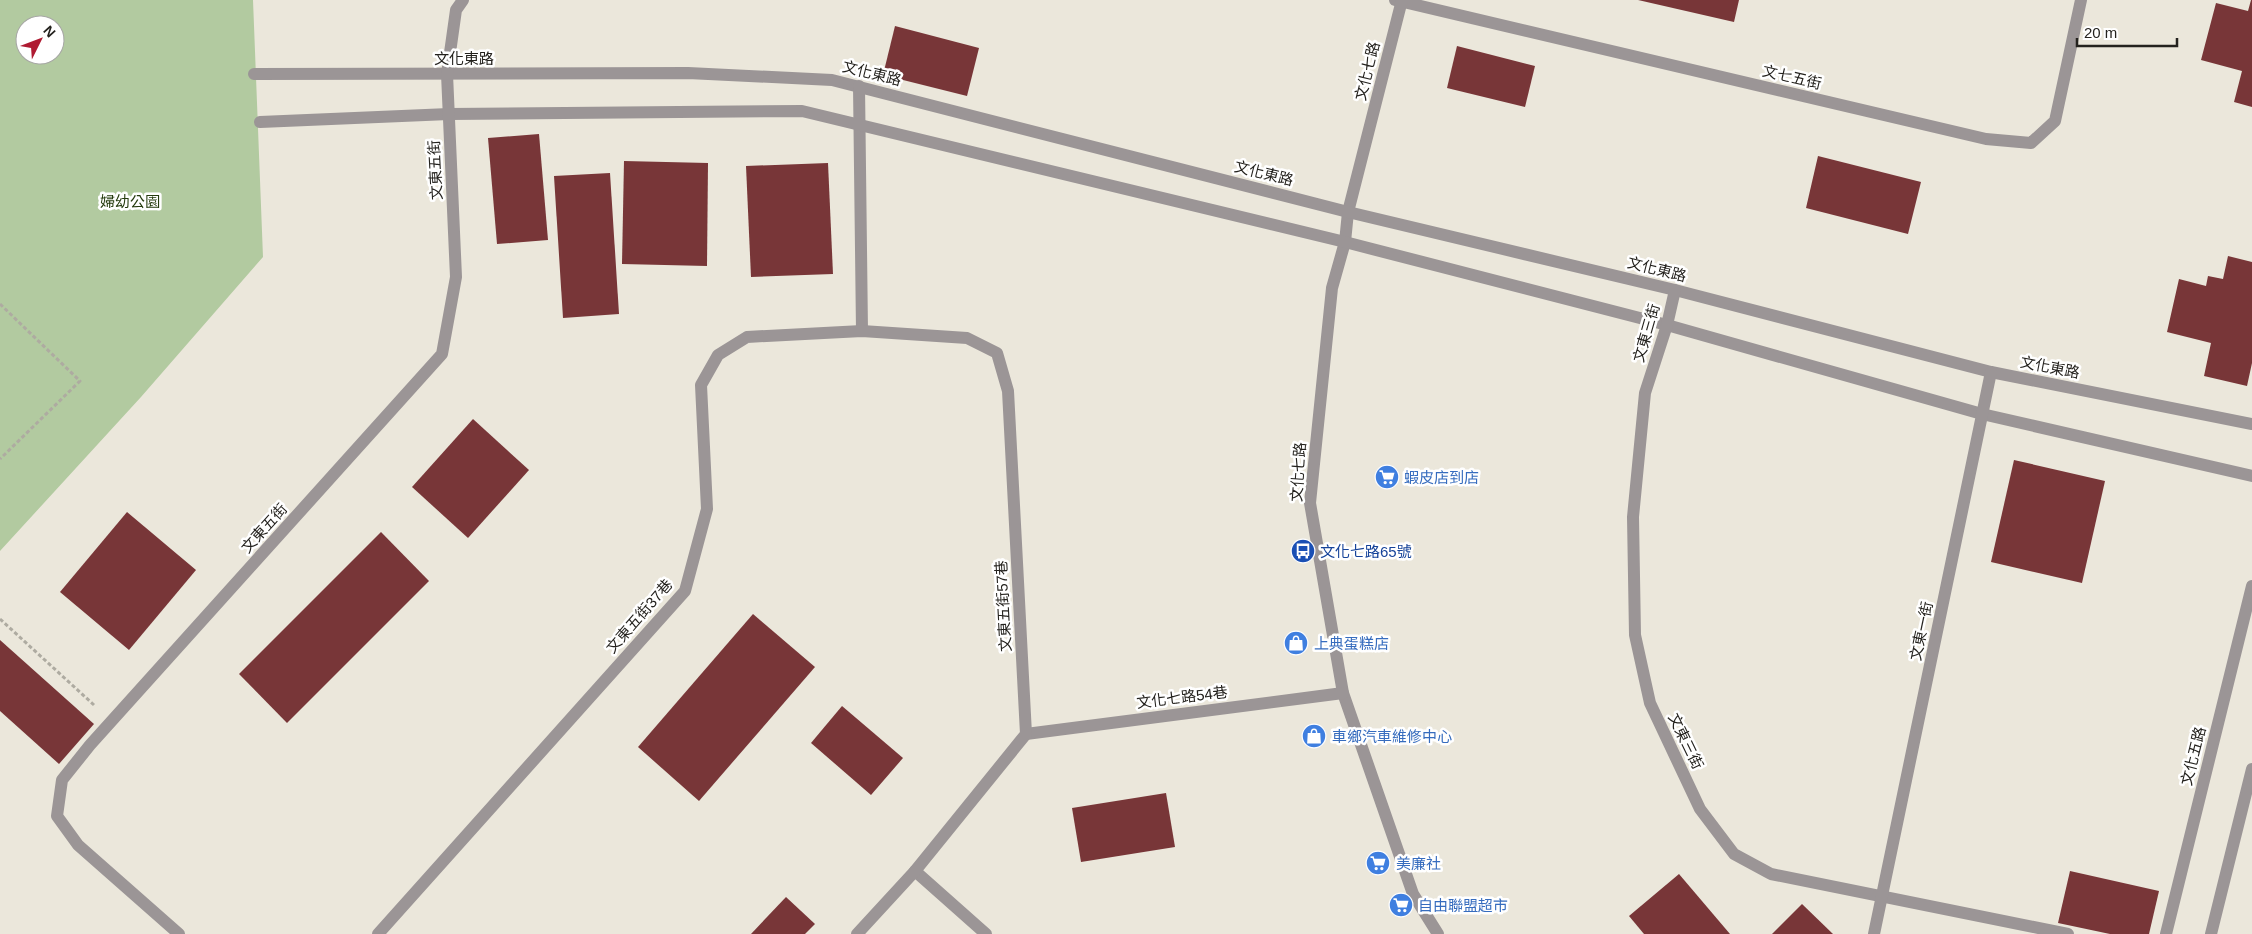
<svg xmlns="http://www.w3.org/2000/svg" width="2252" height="934" font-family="Helvetica,'Noto Sans TC',sans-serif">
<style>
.green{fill:#b2caa0;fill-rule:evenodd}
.building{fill:#783638}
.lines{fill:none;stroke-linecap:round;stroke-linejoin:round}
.path{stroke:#aeaba1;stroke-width:3;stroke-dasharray:4 2.5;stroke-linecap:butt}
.street{stroke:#9b9596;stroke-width:12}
.labels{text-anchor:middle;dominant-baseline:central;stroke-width:5;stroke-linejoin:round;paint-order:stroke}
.street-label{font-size:15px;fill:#24221e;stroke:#fff}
.park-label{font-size:15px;fill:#253b0e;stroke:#fff}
.shop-label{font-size:15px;fill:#366cbe;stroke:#fff;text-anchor:start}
.transit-label{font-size:15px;fill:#164399;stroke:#fff;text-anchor:start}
</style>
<rect width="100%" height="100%" fill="#ebe7db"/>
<path class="green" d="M0 0H253L263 257 141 397 0 551ZM25 25H55V55H25Z"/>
<g class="building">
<path d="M1638 0H1739L1734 22Z"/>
<path d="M2251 0H2252V107L2234 102 2242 71 2201 60 2216 3 2248 11Z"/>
<path d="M895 26 979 48 967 96 883 75Z"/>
<path d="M1457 46 1535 66 1525 107 1447 88Z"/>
<path d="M539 134 548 240 497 244 488 138Z"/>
<path d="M1818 156 1921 182 1908 234 1806 208Z"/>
<path d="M624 161 708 163 707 266 622 264Z"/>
<path d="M828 163 833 274 751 277 746 166Z"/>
<path d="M610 173 619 314 563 318 554 176Z"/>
<path d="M2228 256 2252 262V363L2247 386 2204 376 2211 343 2167 332 2179 279 2206 286 2208 276 2223 279Z"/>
<path d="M473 419 529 470 468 538 412 487Z"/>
<path d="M2014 460 2105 481 2082 583 1991 562Z"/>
<path d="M127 512 196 570 129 650 60 592Z"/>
<path d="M381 532 429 581 287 723 239 674Z"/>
<path d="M753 614 815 667 699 801 638 747Z"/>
<path d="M0 640 94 724 59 764 0 711Z"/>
<path d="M842 706 903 758 871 795 811 743Z"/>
<path d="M1166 793 1175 847 1081 862 1072 808Z"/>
<path d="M2070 871 2159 891 2149 934H2110L2058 923Z"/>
<path d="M1679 874 1730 934H1644L1629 916Z"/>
<path d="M786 897 815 924 805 934H751Z"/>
<path d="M1802 904 1833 934H1772Z"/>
</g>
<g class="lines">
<g class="path">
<path d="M0 304 80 381 0 459"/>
<path d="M0 619 94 705"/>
</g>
<g class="street">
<path d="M1395 0 1986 139 2031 143 2055 121 2081 0"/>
<path d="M1402 0 1348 212 1345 242 1332 288 1310 503 1343 693 1413 894 1438 934"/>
<path d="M254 74 688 73 832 80 1348 212 1675 290 1991 372 2252 424"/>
<path d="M859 86 862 331"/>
<path d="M260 122 449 114 802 111 1345 242 1667 325 1982 414 2252 476"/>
<path d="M1675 290 1667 325 1645 393 1633 517 1635 635 1650 703 1700 809 1734 854 1771 874 2068 934"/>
<path d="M1026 734 1343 693"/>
<path d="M915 871 986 934"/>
<path d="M179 934 78 845 57 816 62 780 90 745 442 354 456 277 447 74 456 10 463 0"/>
<path d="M378 934 685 591 707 509 701 385 718 355 747 337 862 331 967 338 997 353 1008 391 1026 734 915 871 857 934"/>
<path d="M1874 934 1991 372"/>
<path d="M2166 934 2252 586"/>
<path d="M2211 934 2252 769"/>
</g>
</g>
<defs>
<g id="supermarket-disc" transform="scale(1.25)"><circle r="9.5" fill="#3f7fe0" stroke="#fff"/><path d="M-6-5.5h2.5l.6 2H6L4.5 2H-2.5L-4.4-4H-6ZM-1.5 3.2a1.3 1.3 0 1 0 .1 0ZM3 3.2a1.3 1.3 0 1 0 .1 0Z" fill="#fff"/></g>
<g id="bus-disc" transform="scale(1.25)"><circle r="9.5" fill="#1a4fb4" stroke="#fff"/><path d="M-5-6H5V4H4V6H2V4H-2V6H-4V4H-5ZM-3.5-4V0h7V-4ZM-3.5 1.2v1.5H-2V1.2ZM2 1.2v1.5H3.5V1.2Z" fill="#fff"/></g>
<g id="shop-disc" transform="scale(1.25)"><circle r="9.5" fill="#3f7fe0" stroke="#fff"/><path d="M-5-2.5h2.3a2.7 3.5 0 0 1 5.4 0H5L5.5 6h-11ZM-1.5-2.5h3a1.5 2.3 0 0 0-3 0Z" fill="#fff"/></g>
</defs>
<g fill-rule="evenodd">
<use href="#supermarket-disc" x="1387" y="477"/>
<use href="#bus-disc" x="1303" y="551"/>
<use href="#shop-disc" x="1296" y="643"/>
<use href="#shop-disc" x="1314" y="736"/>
<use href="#supermarket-disc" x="1378" y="863"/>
<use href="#supermarket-disc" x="1401" y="905"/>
</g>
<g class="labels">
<g class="street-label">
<text x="464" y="58">文化東路</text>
<text transform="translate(1367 71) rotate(-76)">文化七路</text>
<text transform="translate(872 73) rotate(14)">文化東路</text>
<text transform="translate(1792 77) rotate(13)">文七五街</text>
<text transform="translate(435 170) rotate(-93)">文東五街</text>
<text transform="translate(1264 173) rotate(14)">文化東路</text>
<text transform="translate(1657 269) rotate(14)">文化東路</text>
<text transform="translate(1646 333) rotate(-74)">文東三街</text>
<text transform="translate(2050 367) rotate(11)">文化東路</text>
<text transform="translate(1298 472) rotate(-86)">文化七路</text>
<text transform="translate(264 528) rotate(-48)">文東五街</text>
<text transform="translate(1003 606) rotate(-93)">文東五街57巷</text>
<text transform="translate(639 616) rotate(-49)">文東五街37巷</text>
<text transform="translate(1921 631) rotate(-78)">文東一街</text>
<text transform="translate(1182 697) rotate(-7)">文化七路54巷</text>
<text transform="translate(1686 741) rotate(64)">文東三街</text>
<text transform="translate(2193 756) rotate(-76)">文化五路</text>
</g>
<g class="park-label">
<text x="130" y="201">婦幼公園</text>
</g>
<g class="shop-label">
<text x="1404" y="477">蝦皮店到店</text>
<text x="1314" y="643">上典蛋糕店</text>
<text x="1332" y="736">車鄉汽車維修中心</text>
<text x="1396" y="863">美廉社</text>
<text x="1418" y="905">自由聯盟超市</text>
</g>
<g class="transit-label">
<text x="1320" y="551">文化七路65號</text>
</g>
</g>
<g transform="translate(40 40) rotate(48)"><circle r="24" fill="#ffffff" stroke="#a7a7a5"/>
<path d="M0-4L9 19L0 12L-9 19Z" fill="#af1b32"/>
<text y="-8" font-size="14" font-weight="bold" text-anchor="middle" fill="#24221e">N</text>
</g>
<path d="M2077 38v8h100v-8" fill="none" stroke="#24221e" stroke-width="2.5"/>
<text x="2084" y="38" font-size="15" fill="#24221e" stroke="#ffffff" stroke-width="4" paint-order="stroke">20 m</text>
</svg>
